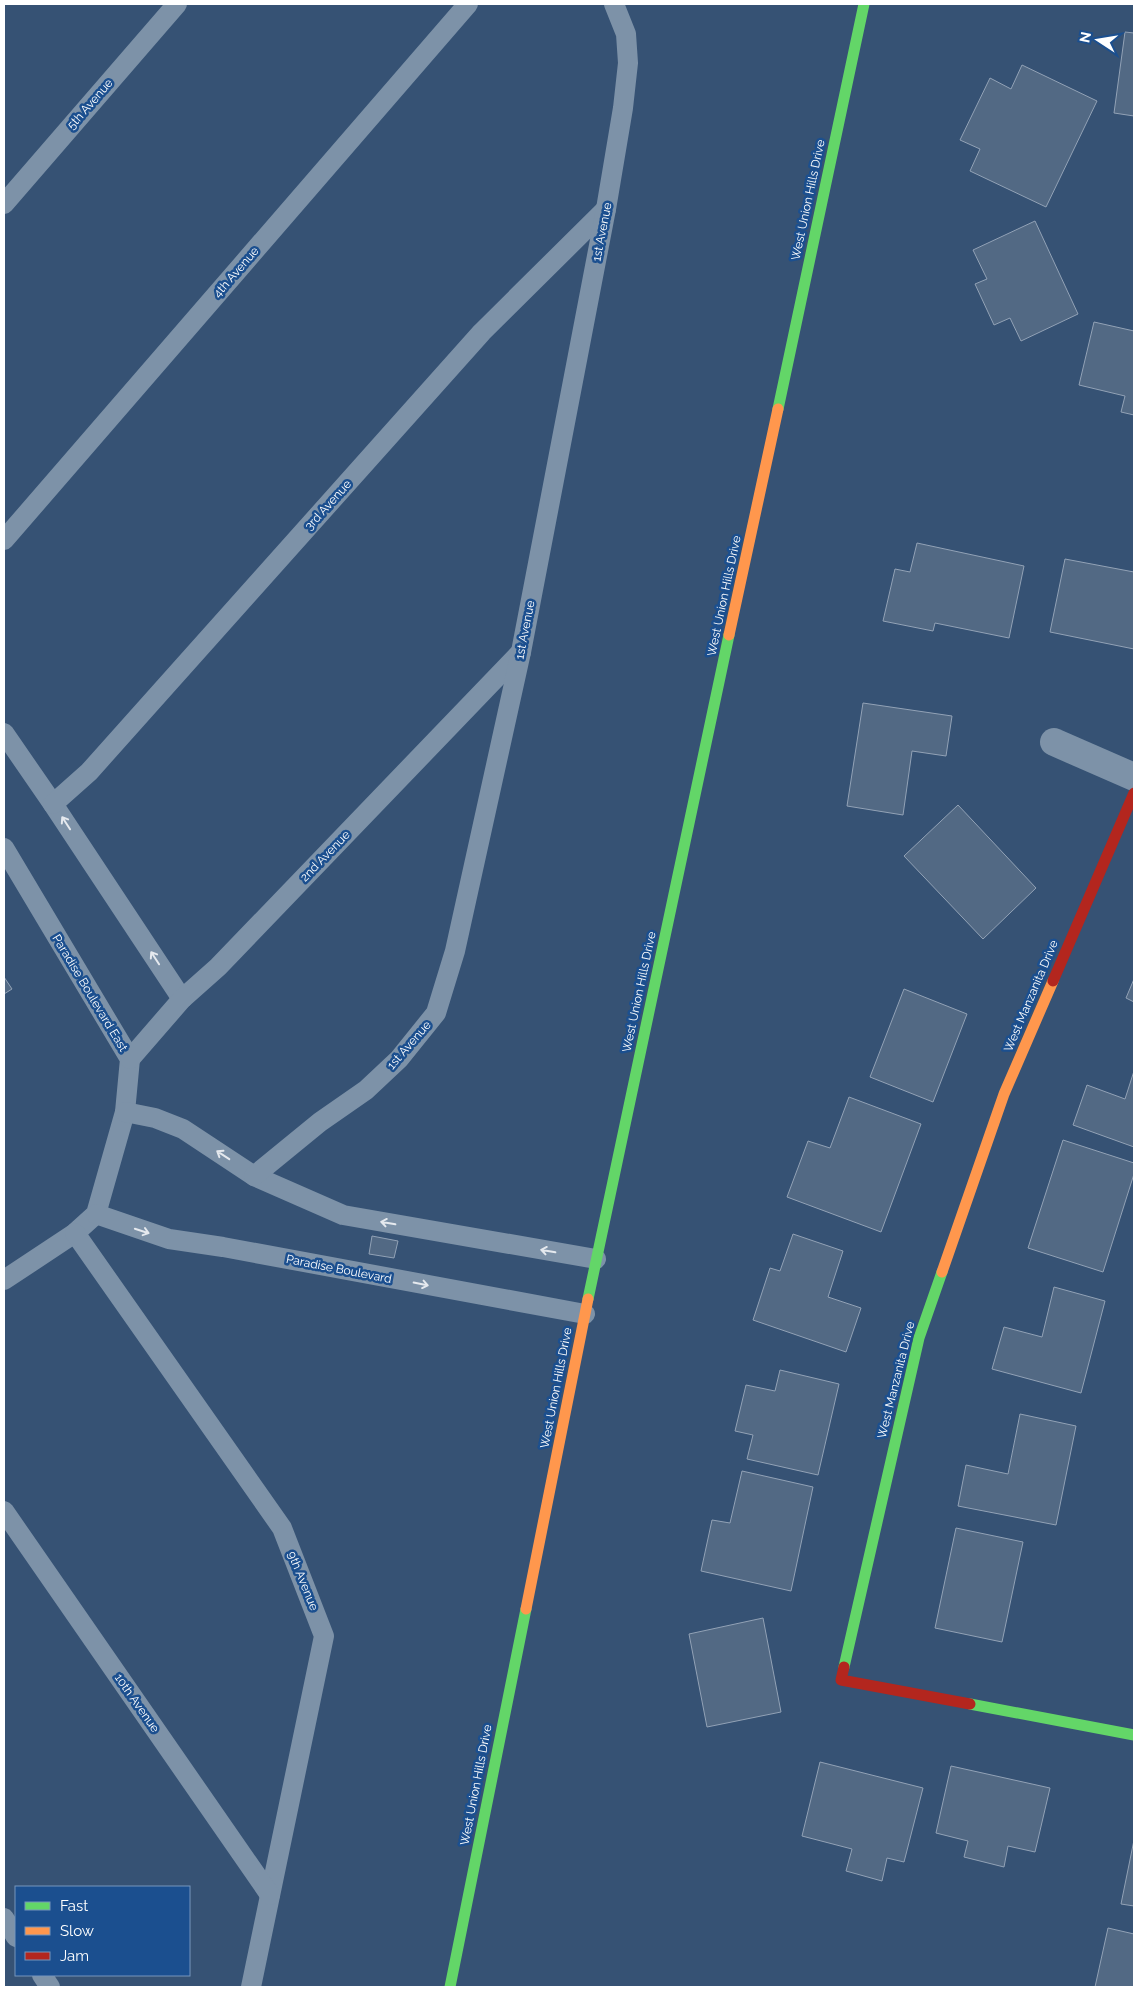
<svg xmlns="http://www.w3.org/2000/svg" width="1138" height="1991" font-family="Raleway,sans-serif">
<style>
.building{fill:#526984;stroke:#92a2b6}
.lines{fill:none;stroke-linecap:round;stroke-linejoin:round}
.lane{stroke:#7d92a8;stroke-width:20}
.street{stroke:#7d92a8;stroke-width:28}
.fast{stroke:#63d668;stroke-width:11}
.slow{stroke:#ff974d;stroke-width:11}
.jam{stroke:#b3261e;stroke-width:11}
.oneway{stroke:#e5e9ee}
.labels{text-anchor:middle;dominant-baseline:central;stroke-width:5;stroke-linejoin:round;paint-order:stroke}
.street-label{font-size:12px;fill:#fff;stroke:#1b4f8f}
</style>
<rect width="100%" height="100%" fill="#365274"/>
<g class="building">
<path d="M1125 32 1134 33V116L1114 113Z"/>
<path d="M1022 65 1097 101 1046 207 970 171 980 149 960 140 990 78 1011 89Z"/>
<path d="M1035 221 1078 314 1021 341 1010 318 994 325 975 284 987 279 973 250Z"/>
<path d="M1094 322 1134 331V415L1121 412 1125 396 1079 385Z"/>
<path d="M917 543 1024 566 1009 638 935 623 933 631 883 621 895 569 910 572Z"/>
<path d="M1065 559 1134 572V649L1050 632Z"/>
<path d="M863 703 952 716 946 756 912 751 903 815 847 806Z"/>
<path d="M958 805 1036 888 983 939 904 856Z"/>
<path d="M4 977 12 989 4 994Z"/>
<path d="M1134 979V1002L1126 998Z"/>
<path d="M904 989 967 1014 933 1102 870 1077Z"/>
<path d="M1134 1071V1147L1073 1125 1087 1085 1125 1099Z"/>
<path d="M849 1097 921 1124 881 1232 787 1197 808 1141 830 1148Z"/>
<path d="M1063 1140 1134 1163V1174L1103 1272 1028 1248Z"/>
<path d="M793 1234 843 1251 828 1297 861 1308 846 1352 753 1320 770 1268 780 1271Z"/>
<path d="M372 1236 398 1241 394 1258 369 1254Z"/>
<path d="M1054 1287 1105 1301 1081 1393 992 1369 1004 1327 1042 1337Z"/>
<path d="M780 1370 839 1384 818 1475 747 1459 753 1435 735 1431 746 1385 775 1391Z"/>
<path d="M1020 1414 1076 1426 1056 1525 958 1506 966 1465 1008 1474Z"/>
<path d="M742 1471 813 1487 791 1591 701 1571 712 1520 730 1523Z"/>
<path d="M956 1528 1023 1542 1002 1642 935 1628Z"/>
<path d="M763 1618 781 1712 707 1727 689 1634Z"/>
<path d="M820 1762 923 1788 904 1862 887 1858 882 1881 846 1871 852 1849 802 1836Z"/>
<path d="M951 1766 1050 1788 1035 1852 1008 1846 1004 1867 964 1857 968 1841 936 1833Z"/>
<path d="M1134 1840V1906L1121 1904Z"/>
<path d="M1108 1928 1134 1934V1987H1095Z"/>
</g>
<g class="lines">
<g class="lane">
<path d="M4 204 177 4"/>
<path d="M4 540 468 4"/>
<path d="M4 733 53 804 182 999"/>
<path d="M53 804 89 772 482 332 606 209"/>
<path d="M4 848 130 1059 125 1112 96 1214 75 1233 4 1280"/>
<path d="M130 1059 182 999 218 967 521 652"/>
<path d="M125 1112 155 1118 183 1129 254 1176 343 1215 596 1259"/>
<path d="M254 1176 320 1122 366 1090 399 1059 436 1013 455 951 521 652 606 209 623 108 628 63 626 34 614 4"/>
<path d="M96 1214 169 1239 223 1247 585 1314"/>
<path d="M75 1233 282 1528 324 1636 251 1987"/>
<path d="M4 1511 270 1895"/>
<path d="M4 1918 16 1937"/>
<path d="M42 1975 50 1987"/>
</g>
<path class="street" d="M1054 742 1134 777"/>
<g class="fast">
<path d="M778 409 864 4"/>
<path d="M588 1299 729 635"/>
<path d="M844 1667 919 1338 942 1272"/>
<path d="M970 1704 1134 1735"/>
<path d="M450 1987 526 1609"/>
</g>
<g class="slow">
<path d="M729 635 778 409"/>
<path d="M942 1272 1004 1094 1053 981"/>
<path d="M526 1609 588 1299"/>
</g>
<g class="jam">
<path d="M1053 981 1134 793"/>
<path d="M844 1667 841 1680 970 1704"/>
</g>
</g>
<defs><path id="oneway-shaft" d="M-6 0H5M1.5-3L5.5 0L1.5 3" fill="none" stroke-width="1.6" stroke-linecap="round" stroke-linejoin="round" transform="scale(1.25)"/></defs>
<g class="oneway">
<use href="#oneway-shaft" transform="translate(66 823) rotate(-123)"/>
<use href="#oneway-shaft" transform="translate(155 958) rotate(-123)"/>
<use href="#oneway-shaft" transform="translate(223 1155) rotate(-147)"/>
<use href="#oneway-shaft" transform="translate(388 1223) rotate(-170)"/>
<use href="#oneway-shaft" transform="translate(142 1231) rotate(18)"/>
<use href="#oneway-shaft" transform="translate(548 1251) rotate(-170)"/>
<use href="#oneway-shaft" transform="translate(421 1284) rotate(11)"/>
</g>
<g class="labels">
<g class="street-label">
<text transform="translate(90 104) rotate(-49)">5th Avenue</text>
<text transform="translate(808 200) rotate(-78)">West Union Hills Drive</text>
<text transform="translate(602 232) rotate(-79)">1st Avenue</text>
<text transform="translate(236 272) rotate(-49)">4th Avenue</text>
<text transform="translate(328 505) rotate(-48)">3rd Avenue</text>
<text transform="translate(724 596) rotate(-78)">West Union Hills Drive</text>
<text transform="translate(525 630) rotate(-79)">1st Avenue</text>
<text transform="translate(325 856) rotate(-46)">2nd Avenue</text>
<text transform="translate(639 992) rotate(-78)">West Union Hills Drive</text>
<text transform="translate(90 993) rotate(59)">Paradise Boulevard East</text>
<text transform="translate(1031 996) rotate(-67)">West Manzanita Drive</text>
<text transform="translate(409 1045) rotate(-49)">1st Avenue</text>
<text transform="translate(339 1269) rotate(11)">Paradise Boulevard</text>
<text transform="translate(896 1380) rotate(-76)">West Manzanita Drive</text>
<text transform="translate(556 1388) rotate(-79)">West Union Hills Drive</text>
<text transform="translate(303 1581) rotate(68)">9th Avenue</text>
<text transform="translate(137 1703) rotate(55)">10th Avenue</text>
<text transform="translate(476 1785) rotate(-79)">West Union Hills Drive</text>
</g>
</g>
<rect width="1138" height="1991" fill="none" stroke="#ffffff" stroke-width="10"/>
<rect x="15" y="1886" width="175" height="90" fill="#1b4f8f" stroke="#7695bc"/>
<rect x="25" y="1902" width="25" height="8" fill="#63d668" stroke="#7695bc"/>
<text x="60" y="1911" font-size="15" fill="#ffffff">Fast</text>
<rect x="25" y="1927" width="25" height="8" fill="#ff974d" stroke="#7695bc"/>
<text x="60" y="1936" font-size="15" fill="#ffffff">Slow</text>
<rect x="25" y="1952" width="25" height="8" fill="#b3261e" stroke="#7695bc"/>
<text x="60" y="1961" font-size="15" fill="#ffffff">Jam</text>
<g transform="translate(1098 40) rotate(282)" stroke="#1b4f8f" stroke-width="4" paint-order="stroke">
<path d="M0-4L9 19L0 12L-9 19Z" fill="#ffffff"/>
<text y="-8" font-size="14" font-weight="bold" text-anchor="middle" fill="#ffffff">N</text>
</g>
</svg>
